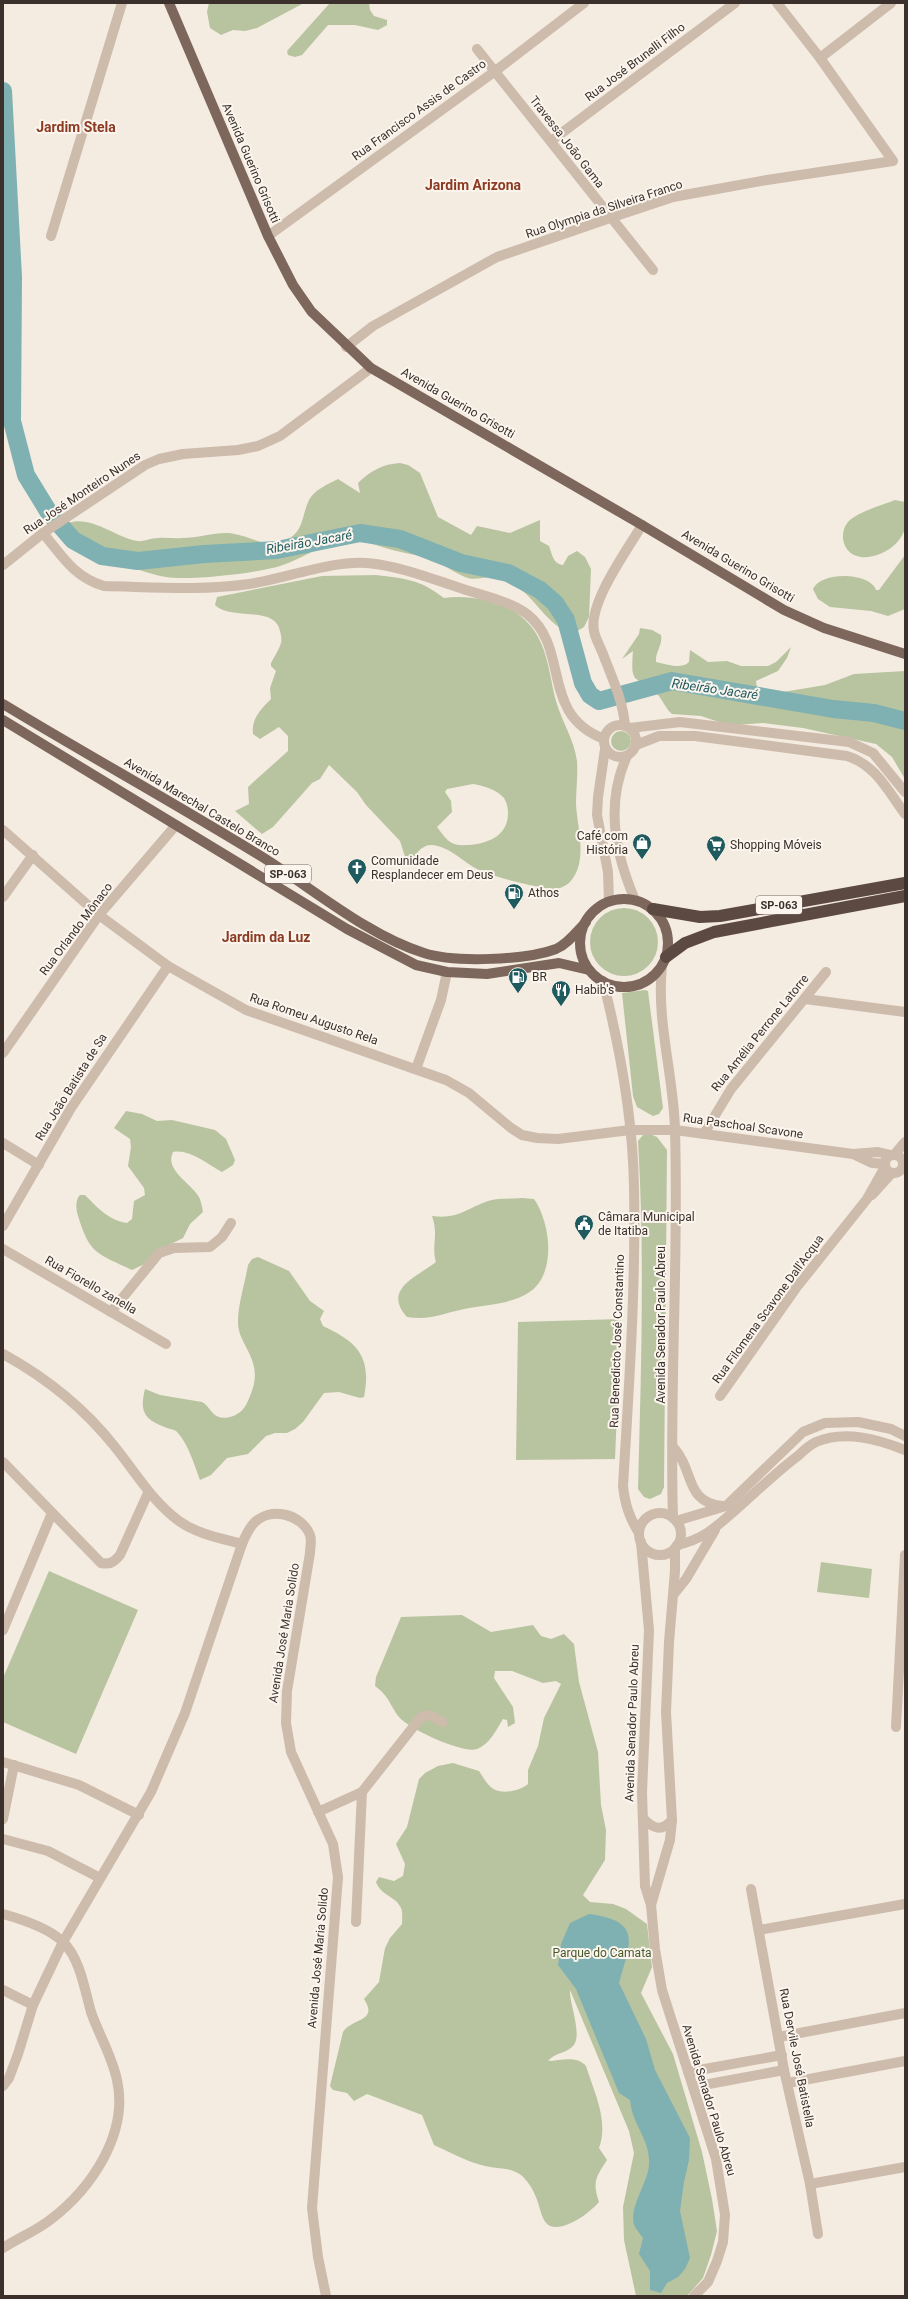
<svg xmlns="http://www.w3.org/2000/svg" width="908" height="2299" font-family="Roboto,sans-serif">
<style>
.green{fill:#b8c4a0;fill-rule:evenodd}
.water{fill:#7fb0b2}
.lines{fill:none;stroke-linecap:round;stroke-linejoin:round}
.river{stroke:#7fb0b2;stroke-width:18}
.minor{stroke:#cdbbac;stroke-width:10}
.major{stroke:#7d675c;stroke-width:10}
.highway{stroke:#5c4a42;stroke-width:12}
.labels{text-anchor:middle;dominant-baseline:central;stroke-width:4;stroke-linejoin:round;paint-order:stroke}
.shield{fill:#fbf5ee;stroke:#756b66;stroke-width:1}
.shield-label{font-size:11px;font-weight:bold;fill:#3b302b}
.street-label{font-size:12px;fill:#3b302b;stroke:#fbf5ee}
.poi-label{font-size:12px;fill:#3b302b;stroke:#fbf5ee;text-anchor:start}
.park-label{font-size:12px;fill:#4a5a2e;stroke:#fbf5ee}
.water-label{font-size:13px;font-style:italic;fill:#1f5a5e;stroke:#fbf5ee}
.quarter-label{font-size:14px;font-weight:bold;fill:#8c3b22;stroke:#fbf5ee}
</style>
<rect width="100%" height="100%" fill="#f4ebe1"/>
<g class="green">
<path d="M209 3H304L257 28 245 31 233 30 221 35 210 28 207 12Z"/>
<path d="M330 3H369L370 10 374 16 387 20V25L378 30 355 25H328L302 55 295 57 288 55 287 51Z"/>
<path d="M400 463 408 465 420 473 438 517 471 535 477 526 510 533 540 520V541L549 546C552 554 553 564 563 565L568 556 577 551 585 557 591 569 589 617 584 627 574 633C552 631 537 601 519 588 512 583 501 577 492 577 482 577 474 581 465 577 455 573 446 566 436 561 424 556 413 555 401 552 381 548 366 539 345 541 320 544 303 559 280 566 257 573 190 581 166 577 148 574 130 566 111 560 95 554 70 542 68 523 91 515 115 537 137 541 143 542 151 538 158 538 166 537 174 539 182 538 197 538 212 533 227 533 249 534 267 551 288 539 304 531 302 514 309 500 314 490 328 484 338 479L360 493 358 483C370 471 383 464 400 463Z"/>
<path d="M895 500 905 502C905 510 906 519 905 527 902 545 879 559 861 557 843 555 838 534 848 522 857 512 883 505 895 500Z"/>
<path d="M905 555V609L888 616 871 611 830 607 818 599 813 589C821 571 870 572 876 590H879Z"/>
<path d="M376 575C407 579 419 579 444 598 471 594 509 602 528 623 548 644 549 675 556 701 562 722 574 739 577 761 578 775 576 790 576 804 577 827 589 863 569 883 567 885 559 889 556 889 541 889 489 876 477 869 462 861 450 847 432 845 421 844 413 858 408 866L400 841 366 805 357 792 329 765 320 779 312 783 273 827 262 834 235 811 249 804 248 787 288 751V736L279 727 260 739 253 734C251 719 261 709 271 699L270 688 276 671 271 666V663C274 657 279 650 281 643 282 640 281 635 280 631 275 605 231 621 215 605L217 597 322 576ZM473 784C484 786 496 789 504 798 507 803 508 808 508 813 508 835 490 843 470 845 464 845 457 846 452 843 446 840 441 832 437 827L452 812 451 801 445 792 447 789Z"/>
<path d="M640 628 652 630 661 635C663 645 655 652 656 662 666 664 681 670 689 662L690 650 708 662 727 661 741 666H768L776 662 791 647 787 658 778 671 756 681 757 688 777 693 825 685 854 674 905 671V779L892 757 876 744 803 728 763 723 736 725 719 722 701 716 672 714C665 708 663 700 657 694 636 673 630 689 633 651L622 659 639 634Z"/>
<circle cx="621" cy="741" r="10"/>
<circle cx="624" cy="942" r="34"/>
<path d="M645 990 648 991 663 1108 659 1114 653 1116 637 1107 633 1096 622 993Z"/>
<path d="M126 1111 142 1114 157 1121 172 1120 215 1130 226 1139 235 1160 233 1165 222 1172C207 1164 190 1149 173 1152 164 1170 191 1183 199 1197 201 1201 202 1207 203 1212L190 1224 183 1238 169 1245 153 1260 132 1270C97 1253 90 1255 78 1216 76 1209 75 1200 80 1195H85C98 1208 108 1220 127 1223L132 1219 134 1201 145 1195 144 1188 128 1166 131 1147 130 1139 114 1128Z"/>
<path d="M650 1134 657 1137 667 1150 664 1487 661 1494 650 1499 644 1497 638 1489C641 1373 645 1257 638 1141L643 1135Z"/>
<path d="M522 1198 534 1199C551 1223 557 1276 528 1293 510 1304 488 1305 469 1308 446 1312 431 1321 407 1317 382 1289 417 1277 436 1262 431 1246 439 1235 432 1216 457 1220 467 1208 488 1201 498 1198 512 1199 522 1198Z"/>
<path d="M258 1257 289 1271 310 1301 324 1311 320 1319 323 1326C357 1342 372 1356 364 1397L360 1398 339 1392 324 1393 303 1422 295 1429 287 1433H275L266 1436 248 1454 227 1458 211 1475 200 1480C194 1464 189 1446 178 1433 176 1430 171 1429 167 1428 145 1420 139 1413 145 1389L160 1395 202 1402C208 1405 210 1411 215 1415 225 1422 241 1415 246 1405 258 1380 258 1369 245 1345 241 1337 238 1331 238 1322 238 1304 245 1283 248 1265L252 1259Z"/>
<path d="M621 1319 615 1459 516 1460 518 1322Z"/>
<path d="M821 1562 872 1569 869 1598 817 1592Z"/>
<path d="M49 1571 138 1610 76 1754 3 1722V1678Z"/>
<path d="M462 1615 491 1632 533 1625 541 1636 551 1639 564 1634 574 1644 579 1682 598 1752 601 1805 606 1830 605 1860 583 1895 590 1902 613 1904 626 1909 647 1924 652 1967 641 1993 673 2054 702 2152 712 2199 717 2231 711 2255 703 2278 687 2296H636L624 2240 623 2207 634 2153 629 2131 570 1990C569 2004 584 2037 572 2047 564 2054 556 2052 548 2061 561 2061 576 2055 586 2066 594 2092 609 2121 599 2148L607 2160C596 2177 592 2182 599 2202 590 2212 579 2220 566 2225 540 2234 543 2211 535 2195 533 2189 526 2179 521 2175 510 2167 498 2169 485 2166 468 2162 451 2153 434 2145L422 2115 367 2094 354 2101 347 2093 333 2090 330 2086 343 2032C352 2018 379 2022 364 1999L379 1982 385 1948 390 1938 402 1924C402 1920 403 1912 401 1908 396 1896 381 1896 376 1882L379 1877 394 1881 403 1876 405 1864 396 1844 407 1827 419 1779 425 1773 438 1766 453 1763 479 1771C483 1777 486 1783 492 1788 501 1795 520 1791 528 1784V1770L538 1746 544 1718 561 1684 556 1681 543 1683 512 1671H495L494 1678 513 1707 515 1723 508 1727 507 1720 503 1719C496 1730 490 1744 477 1749 463 1754 409 1729 399 1717 389 1704 390 1697 375 1686L376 1677 401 1617Z"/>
</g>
<path class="water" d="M589 1914C643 1921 630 1943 619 1983L646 2039 655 2070 690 2138 689 2160 684 2182 680 2211 690 2258 685 2269 678 2277 667 2283 661 2293 650 2290V2271L639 2254 643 2238C640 2234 636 2229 634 2225 629 2207 648 2182 649 2165 651 2140 632 2125 630 2100L619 2093 576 1989 558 1965 561 1944 570 1923Z"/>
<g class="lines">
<path class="river" d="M3 91 13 277 12 421 26 475 48 511 73 540 102 556 138 561 204 554 277 550 360 533 400 539 461 563 508 573 540 590 555 603 566 620 583 683 590 695 599 701 672 681 833 709 874 713 905 721"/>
<g class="minor">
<path d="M477 49 653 270"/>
<path d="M820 58 891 3"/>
<path d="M551 141 735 3"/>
<path d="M51 236 122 3"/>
<path d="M268 236 494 72 584 3"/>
<path d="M346 347 373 326 497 257 610 218 673 197 767 180 893 161 820 58 777 3"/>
<path d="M43 533C62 556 74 577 104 586 152 587 201 591 249 584 284 579 333 560 367 563 400 566 432 579 463 589 484 596 509 601 527 614 571 649 539 714 604 739"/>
<path d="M3 565 43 533 145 465 159 459 183 454 238 450 258 446 280 436 371 368"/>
<circle cx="620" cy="741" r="16"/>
<path d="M625 726C623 700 612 678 603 654 600 646 595 638 594 631 588 603 628 549 642 525"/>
<path d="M630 728 680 722 849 742 873 753 905 792"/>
<path d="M636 745 659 736H695L847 756C876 765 888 791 905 814"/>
<path d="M605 749 598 797 597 815 608 872 609 901"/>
<path d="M627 756C605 804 615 853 635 900"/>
<path d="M3 830 99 915 168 966 246 1010 446 1080 469 1093 511 1128 522 1135 537 1138 558 1139 630 1130H675L853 1154 878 1152 891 1155"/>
<path d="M3 897 33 855"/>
<path d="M662 966C656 1022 674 1076 675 1131 679 1260 669 1389 673 1518"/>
<path d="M603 981C620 1048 633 1119 634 1187 636 1287 629 1386 623 1486 625 1504 629 1517 639 1533"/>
<path d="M805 999 905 1012"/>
<path d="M3 1053 99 915 176 825"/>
<path d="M416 1069 441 1000 447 972"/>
<path d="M705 1132 731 1089 826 972"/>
<path d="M3 1143 39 1165"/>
<path d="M853 1154 872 1163 885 1164"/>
<path d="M894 1155 905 1142"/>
<circle cx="894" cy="1164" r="9"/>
<path d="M872 1195 892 1173"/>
<path d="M3 1226 71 1108 168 966"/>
<path d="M3 1249 166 1344"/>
<path d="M111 1312 159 1253 174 1248 210 1247 222 1237 231 1223"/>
<path d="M3 1354C45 1377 85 1409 115 1447 136 1473 152 1501 179 1521 197 1534 220 1538 242 1544"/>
<path d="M720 1396 796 1288 867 1199 885 1167"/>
<path d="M673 1447C695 1470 684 1502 722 1506"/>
<path d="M3 1462 101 1563C110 1565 114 1562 120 1555L148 1493"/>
<circle cx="660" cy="1534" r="21"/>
<path d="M676 1521 726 1506 803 1432 825 1423 858 1422 891 1429 905 1436"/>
<path d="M641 1542 649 1630 642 1792 645 1886 651 1905 655 1949 662 1990 716 2159 725 2215 723 2242 717 2261 708 2282 694 2296"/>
<path d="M677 1545C701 1540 714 1529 732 1513 754 1494 775 1473 799 1455 804 1450 810 1445 816 1442 845 1430 877 1439 905 1450"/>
<path d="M674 1594 686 1579 715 1530"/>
<path d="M3 1630 52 1513"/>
<path d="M896 1727 905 1555"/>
<path d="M3 1762 79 1785 139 1815"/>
<path d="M318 1812 362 1792 421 1717 429 1715 443 1722"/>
<path d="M643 1818C653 1829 662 1832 672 1820"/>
<path d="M3 1819 14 1765"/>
<path d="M3 1839 48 1851 100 1878"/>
<path d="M751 1889 784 2070 810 2184 818 2234"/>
<path d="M651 1905 670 1840 672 1820 666 1712 669 1642 675 1571V1548"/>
<path d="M3 1914C21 1919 50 1929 63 1942 80 1958 85 1991 91 2012 99 2035 112 2056 117 2080 129 2134 91 2189 50 2220 36 2231 18 2238 3 2248"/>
<path d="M356 1922 362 1792"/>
<path d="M759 1930 905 1904"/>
<path d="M3 1990 33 2005"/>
<path d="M779 2037 905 2013"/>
<path d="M688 2072 782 2055"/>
<path d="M788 2083 905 2061"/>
<path d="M3 2086 9 2078 18 2054 33 2005 63 1942 151 1792 185 1713 242 1544C245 1537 249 1528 254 1523 270 1506 302 1514 310 1535 312 1540 310 1548 310 1553L287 1691 286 1723 291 1752 333 1844 338 1877 312 2208 318 2257 326 2296"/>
<path d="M693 2087 784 2070"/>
<path d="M810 2184 905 2167"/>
</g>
<g class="major">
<path d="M169 3 268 236 293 285 311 311 371 368 642 525 784 610 824 628 905 654"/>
<path d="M3 704C89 756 178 805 264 858 313 889 369 936 424 953 454 963 527 960 556 949 568 944 577 931 586 922"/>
<path d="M3 720 347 929 416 965 447 972 487 974 559 963 589 970"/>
<circle cx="624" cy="943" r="44"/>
</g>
<g class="highway">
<path d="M653 909 700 917 720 916 905 883"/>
<path d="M666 957 685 943 714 932 905 896"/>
</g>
</g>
<defs>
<g id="shop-pin" transform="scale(1)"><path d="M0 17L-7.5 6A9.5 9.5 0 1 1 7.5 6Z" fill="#1f5a5e" stroke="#fbf5ee"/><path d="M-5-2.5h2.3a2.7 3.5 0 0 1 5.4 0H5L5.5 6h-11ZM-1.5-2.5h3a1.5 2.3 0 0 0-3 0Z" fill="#fff"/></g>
<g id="supermarket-pin" transform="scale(1)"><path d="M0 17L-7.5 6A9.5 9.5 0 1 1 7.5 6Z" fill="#1f5a5e" stroke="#fbf5ee"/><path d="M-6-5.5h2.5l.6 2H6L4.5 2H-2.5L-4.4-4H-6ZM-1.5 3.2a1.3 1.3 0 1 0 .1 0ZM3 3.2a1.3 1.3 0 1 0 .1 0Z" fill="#fff"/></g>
<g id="church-pin" transform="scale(1)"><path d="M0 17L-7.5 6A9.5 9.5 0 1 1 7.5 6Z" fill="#1f5a5e" stroke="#fbf5ee"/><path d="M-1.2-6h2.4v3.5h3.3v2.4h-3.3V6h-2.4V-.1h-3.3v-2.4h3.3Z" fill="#fff"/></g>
<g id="fuel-pin" transform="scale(1)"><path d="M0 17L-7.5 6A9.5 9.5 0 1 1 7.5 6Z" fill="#1f5a5e" stroke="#fbf5ee"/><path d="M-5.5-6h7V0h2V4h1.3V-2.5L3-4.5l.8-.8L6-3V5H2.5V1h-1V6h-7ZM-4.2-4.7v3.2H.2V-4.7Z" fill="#fff"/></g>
<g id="restaurant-pin" transform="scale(1)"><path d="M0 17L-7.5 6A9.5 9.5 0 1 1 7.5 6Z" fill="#1f5a5e" stroke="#fbf5ee"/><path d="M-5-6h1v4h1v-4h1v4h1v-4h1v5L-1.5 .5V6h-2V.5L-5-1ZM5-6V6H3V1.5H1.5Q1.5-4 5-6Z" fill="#fff"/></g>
<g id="civic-pin" transform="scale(1)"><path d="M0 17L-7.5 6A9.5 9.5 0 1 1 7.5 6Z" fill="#1f5a5e" stroke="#fbf5ee"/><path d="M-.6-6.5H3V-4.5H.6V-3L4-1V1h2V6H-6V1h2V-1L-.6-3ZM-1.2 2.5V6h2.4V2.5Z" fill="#fff"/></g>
</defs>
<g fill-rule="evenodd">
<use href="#shop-pin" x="642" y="843"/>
<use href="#supermarket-pin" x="716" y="845"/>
<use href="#church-pin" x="357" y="868"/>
<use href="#fuel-pin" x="514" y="893"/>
<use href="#fuel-pin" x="518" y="977"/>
<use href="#restaurant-pin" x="561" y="990"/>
<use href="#civic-pin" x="584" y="1224"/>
</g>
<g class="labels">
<g class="shield">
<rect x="265" y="865" width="46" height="18" rx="3"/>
<rect x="756" y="896" width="46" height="18" rx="3"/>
</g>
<g class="shield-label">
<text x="288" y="874">SP-063</text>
<text x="779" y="905">SP-063</text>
</g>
<g class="street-label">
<text transform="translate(635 62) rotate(-37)">Rua José Brunelli Filho</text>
<text transform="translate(419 110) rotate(-36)">Rua Francisco Assis de Castro</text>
<text transform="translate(567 142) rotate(52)">Travessa João Gama</text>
<text transform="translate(251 163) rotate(67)">Avenida Guerino Grisotti</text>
<text transform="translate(604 209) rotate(-18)">Rua Olympia da Silveira Franco</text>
<text transform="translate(458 403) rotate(30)">Avenida Guerino Grisotti</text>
<text transform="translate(82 493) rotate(-34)">Rua José Monteiro Nunes</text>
<text transform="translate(738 566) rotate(31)">Avenida Guerino Grisotti</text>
<text transform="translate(202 807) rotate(31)">Avenida Marechal Castelo Branco</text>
<text transform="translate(76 929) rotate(-53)">Rua Orlando Mônaco</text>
<text transform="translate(314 1019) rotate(19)">Rua Romeu Augusto Rela</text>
<text transform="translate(760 1033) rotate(-51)">Rua Amélia Perrone Latorre</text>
<text transform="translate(71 1087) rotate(-58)">Rua João Batista de Sa</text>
<text transform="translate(743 1126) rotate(8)">Rua Paschoal Scavone</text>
<text transform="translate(91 1285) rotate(30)">Rua Fiorello zanella</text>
<text transform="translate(768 1309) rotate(-54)">Rua Filomena Scavone Dall'Acqua</text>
<text transform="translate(661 1325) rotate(-90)">Avenida Senador Paulo Abreu</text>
<text transform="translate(617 1341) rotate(-88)">Rua Benedicto José Constantino</text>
<text transform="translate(284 1633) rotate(-81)">Avenida José Maria Solido</text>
<text transform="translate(632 1723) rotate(-88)">Avenida Senador Paulo Abreu</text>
<text transform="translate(318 1958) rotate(-85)">Avenida José Maria Solido</text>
<text transform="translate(797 2058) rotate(79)">Rua Dervile José Batistella</text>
<text transform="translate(709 2100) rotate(73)">Avenida Senador Paulo Abreu</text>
</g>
<g class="poi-label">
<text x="628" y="836" text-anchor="end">Café com<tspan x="628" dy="14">História</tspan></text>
<text x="730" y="845">Shopping Móveis</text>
<text x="371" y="861">Comunidade<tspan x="371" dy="14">Resplandecer em Deus</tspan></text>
<text x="528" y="893">Athos</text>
<text x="532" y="977">BR</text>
<text x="575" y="990">Habib's</text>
<text x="598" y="1217">Câmara Municipal<tspan x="598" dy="14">de Itatiba</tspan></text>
</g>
<g class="park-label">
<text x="602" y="1953">Parque do Camata</text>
</g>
<g class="water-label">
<text transform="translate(309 542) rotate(-10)">Ribeirão Jacaré</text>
<text transform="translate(715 689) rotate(8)">Ribeirão Jacaré</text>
</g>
<g class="quarter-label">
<text x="76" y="127">Jardim Stela</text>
<text x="473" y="185">Jardim Arizona</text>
<text x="266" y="937">Jardim da Luz</text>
</g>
</g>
<rect width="908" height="2299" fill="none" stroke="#3b302b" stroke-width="8"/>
</svg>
